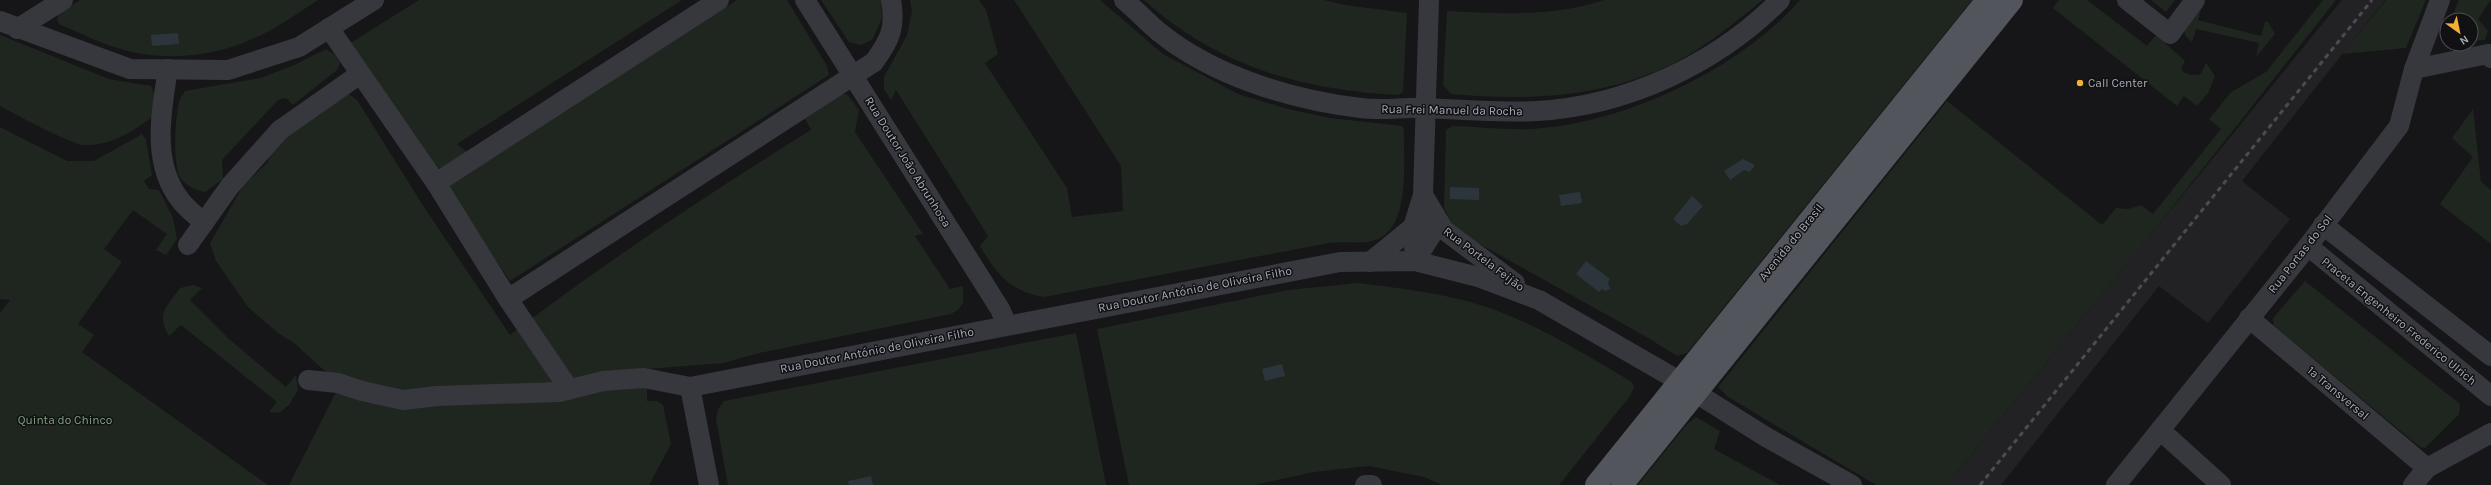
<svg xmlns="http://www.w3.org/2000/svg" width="2491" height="485" font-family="Karla,sans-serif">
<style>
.built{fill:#222225}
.green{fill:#1e261f}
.water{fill:#2c353c}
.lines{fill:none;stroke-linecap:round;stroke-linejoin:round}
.minor{stroke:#37383d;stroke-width:20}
.major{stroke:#53555c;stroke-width:22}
.rail{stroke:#4a4c52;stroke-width:3;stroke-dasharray:5 4;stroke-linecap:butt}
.poi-dot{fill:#f2b134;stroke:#111113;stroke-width:1.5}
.labels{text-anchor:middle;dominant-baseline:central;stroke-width:3;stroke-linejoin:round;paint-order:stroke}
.poi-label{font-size:12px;fill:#a8adb8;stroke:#111113;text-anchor:start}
.street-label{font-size:12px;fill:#a8adb8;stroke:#111113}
.park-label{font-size:12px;fill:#7fa381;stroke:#111113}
</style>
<rect width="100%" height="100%" fill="#161618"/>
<path class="built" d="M2342 0H2385L2242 181 2290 219 2208 323 2159 286 2001 485H1946Z"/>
<g class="green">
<path d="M80 0H318C298 13 277 28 255 38 216 56 166 62 124 50 102 44 80 33 59 24L57 19 59 13Z"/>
<path d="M419 0H682L457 144 468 153 441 169 433 168 349 44Z"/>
<path d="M737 0H787L827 66 829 75 510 281 446 187Z"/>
<path d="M821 0H881L882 18 872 40 861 45 849 42Z"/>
<path d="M910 0H979L986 10 998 54 985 63 1067 188 1072 217 1123 211 1121 166 1014 0H1100L1163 54 1238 94 1288 109 1330 118 1402 126 1404 130C1403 161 1412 232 1372 241 1359 244 1343 241 1329 243L1044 297C1010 291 997 275 980 246L988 236 896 90 891 100 884 89V77L907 35 912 11Z"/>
<path d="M1144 0H1324L1345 5 1407 13 1403 92 1398 95C1302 90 1217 66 1144 0Z"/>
<path d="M1604 0H1763C1735 22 1706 47 1674 63 1604 98 1527 101 1451 94L1443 85 1447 11C1499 14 1553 17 1604 0Z"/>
<path d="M1800 0H1972L1687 353 1677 356 1645 336 1467 237 1452 224 1444 208 1446 130 1453 126C1479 127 1506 130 1532 129 1624 124 1740 69 1800 0Z"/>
<path d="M2059 0H2087L2147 46 2156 35 2185 61 2181 69C2185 75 2194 76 2201 74L2206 63 2215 76 2208 93 2197 106 2184 96 2177 106 2053 8Z"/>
<path d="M2151 0H2175L2166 12Z"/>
<path d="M2323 0H2336L2156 228 1946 485H1876L1728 397 1718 387 1947 101 2102 225 2116 208 2128 209 2141 205 2153 214 2221 129 2209 119 2231 92 2266 72Z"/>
<path d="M2386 0H2426L2406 48 2342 54Z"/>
<path d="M2459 0H2491L2478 19 2488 31 2485 40 2471 41V20H2451Z"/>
<path d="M2202 6 2198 20 2261 36 2265 22H2268L2275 34 2256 57 2259 43 2196 29 2192 42 2185 35 2184 29Z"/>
<path d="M0 35 109 79 151 86 154 94 152 117C133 132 110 146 84 145 72 145 15 114 0 106Z"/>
<path d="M326 49 335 55 340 63 337 70 293 105 286 98 278 100 222 160 223 179 205 192C195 190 188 187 181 179 172 168 175 113 180 99 181 96 184 94 185 91L261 78 294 65Z"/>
<path d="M346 92 357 100 424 207 510 335C607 261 708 194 811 130L803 115 840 94H847L859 110 855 132 923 234 915 236 950 289 963 286V303L958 310 951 314 759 353 724 363 647 369V401H657L663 405 671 444 649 485H289L335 394 338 383 294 343 278 333 248 307 216 261 210 243 243 186 267 163 273 147Z"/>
<path d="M2473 109 2481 182 2491 190V244L2440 204 2473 157 2452 138Z"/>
<path d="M0 127 67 161H94L142 134 146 139 152 175 144 181 149 189 159 190 173 218 177 239 166 255 156 250 167 234 133 210 104 249 122 262 78 324 94 335 82 352 268 485H0V313L10 300 0 299Z"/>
<path d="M2305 281 2460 404 2459 414 2425 448 2420 447 2274 326 2273 318Z"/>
<path d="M1358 283C1405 289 1453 294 1498 311 1545 329 1588 356 1632 382L1634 387 1630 396 1559 485H1442L1424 477 1369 466 1314 472 1254 485H1129L1097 329 1288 290Z"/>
<path d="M193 285 202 288 190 300 228 338 286 387 296 375 298 390 289 405 279 413 269 412 277 402 181 325 169 336C156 313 166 308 180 288Z"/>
<path d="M1076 333 1106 485H728L716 419 718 409 724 401Z"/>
<path d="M1696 417 1720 431 1714 449 1780 485H1638L1687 424Z"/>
</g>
<g class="water">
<path d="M178 33 179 44 152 46 151 35Z"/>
<path d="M1743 159 1755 165 1750 172 1744 170 1730 180 1724 171Z"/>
<path d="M1450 187 1479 188V200L1450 199Z"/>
<path d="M1580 192 1582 203 1561 206 1559 195Z"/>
<path d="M1692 196 1703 206 1687 224 1681 226 1673 219Z"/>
<path d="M1586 261 1610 279 1608 282 1610 289 1606 291 1602 289 1599 292 1576 274Z"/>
<path d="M1282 364 1285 376 1265 381 1262 369Z"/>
<path d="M871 476 873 485H849L848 481Z"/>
</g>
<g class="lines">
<g class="minor">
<path d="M805 0 1000 309 1007 325"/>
<path d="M1124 0C1136 10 1147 22 1159 32 1213 76 1292 100 1361 108 1382 111 1404 107 1426 108 1463 110 1499 113 1537 111 1626 106 1717 64 1780 0"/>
<path d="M2127 0 2170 34 2195 0"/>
<path d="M0 21 130 69 228 70 299 47 374 0"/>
<path d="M329 28 436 183 508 299 874 62C890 40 896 28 891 0"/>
<path d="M17 29 63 0"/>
<path d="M168 69C161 113 151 164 181 201 187 209 197 216 204 223"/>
<path d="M2414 69 2488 54 2491 58"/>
<path d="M436 183 719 0"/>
<path d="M1423 195 1444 230 1515 283"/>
<path d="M2323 225 2491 356"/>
<path d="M188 245 230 186 280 130 360 74"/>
<path d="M2308 246 2491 396"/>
<path d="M1415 261 1413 227 1423 195 1429 0"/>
<path d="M1415 261 1432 234 1433 215"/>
<path d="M1370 262 1413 227"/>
<path d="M508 299 569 389"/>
<path d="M2249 318 2427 468"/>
<path d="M308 380 338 383 362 391 403 400 437 396 559 392 603 381 644 378 690 387 1340 262 1415 261 1478 277 1539 300 1679 381"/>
<path d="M690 387 709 485"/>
<path d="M1696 393 1766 437 1852 485"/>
<path d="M2160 430 2221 485"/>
<path d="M1365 485H1372"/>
<path d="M2116 485 2308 246 2399 126 2414 69 2440 0"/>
<path d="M2413 485 2427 468 2491 433"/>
</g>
<g class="major">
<path d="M1596 485 1987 0"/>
<path d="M1622 485 2012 0"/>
</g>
<path class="rail" d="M1980 485 2372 0"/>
</g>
<circle class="poi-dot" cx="2080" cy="83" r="4"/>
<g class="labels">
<g class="poi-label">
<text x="2088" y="83">Call Center</text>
</g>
<g class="street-label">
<text transform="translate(1452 110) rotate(1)">Rua Frei Manuel da Rocha</text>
<text transform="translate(908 162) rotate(58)">Rua Doutor João Abrunhosa</text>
<text transform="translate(1791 242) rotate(-51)">Avenida do Brasil</text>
<text transform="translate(2300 254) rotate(-52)">Rua Portas do Sol</text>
<text transform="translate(1484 259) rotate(37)">Rua Portela Feijão</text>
<text transform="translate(1195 289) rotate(-11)">Rua Doutor António de Oliveira Filho</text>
<text transform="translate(2399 321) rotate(39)">Praceta Engenheiro Frederico Ulrich</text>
<text transform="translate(877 350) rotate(-11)">Rua Doutor António de Oliveira Filho</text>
<text transform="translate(2338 393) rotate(40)">1ª Transversal</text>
</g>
<g class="park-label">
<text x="65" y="420">Quinta do Chinco</text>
</g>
</g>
<g transform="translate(2459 32) rotate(147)"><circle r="19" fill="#111113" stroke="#4d4f55"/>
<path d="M0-3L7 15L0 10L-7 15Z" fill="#f2b134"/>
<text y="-6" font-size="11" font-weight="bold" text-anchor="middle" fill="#a8adb8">N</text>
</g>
</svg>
